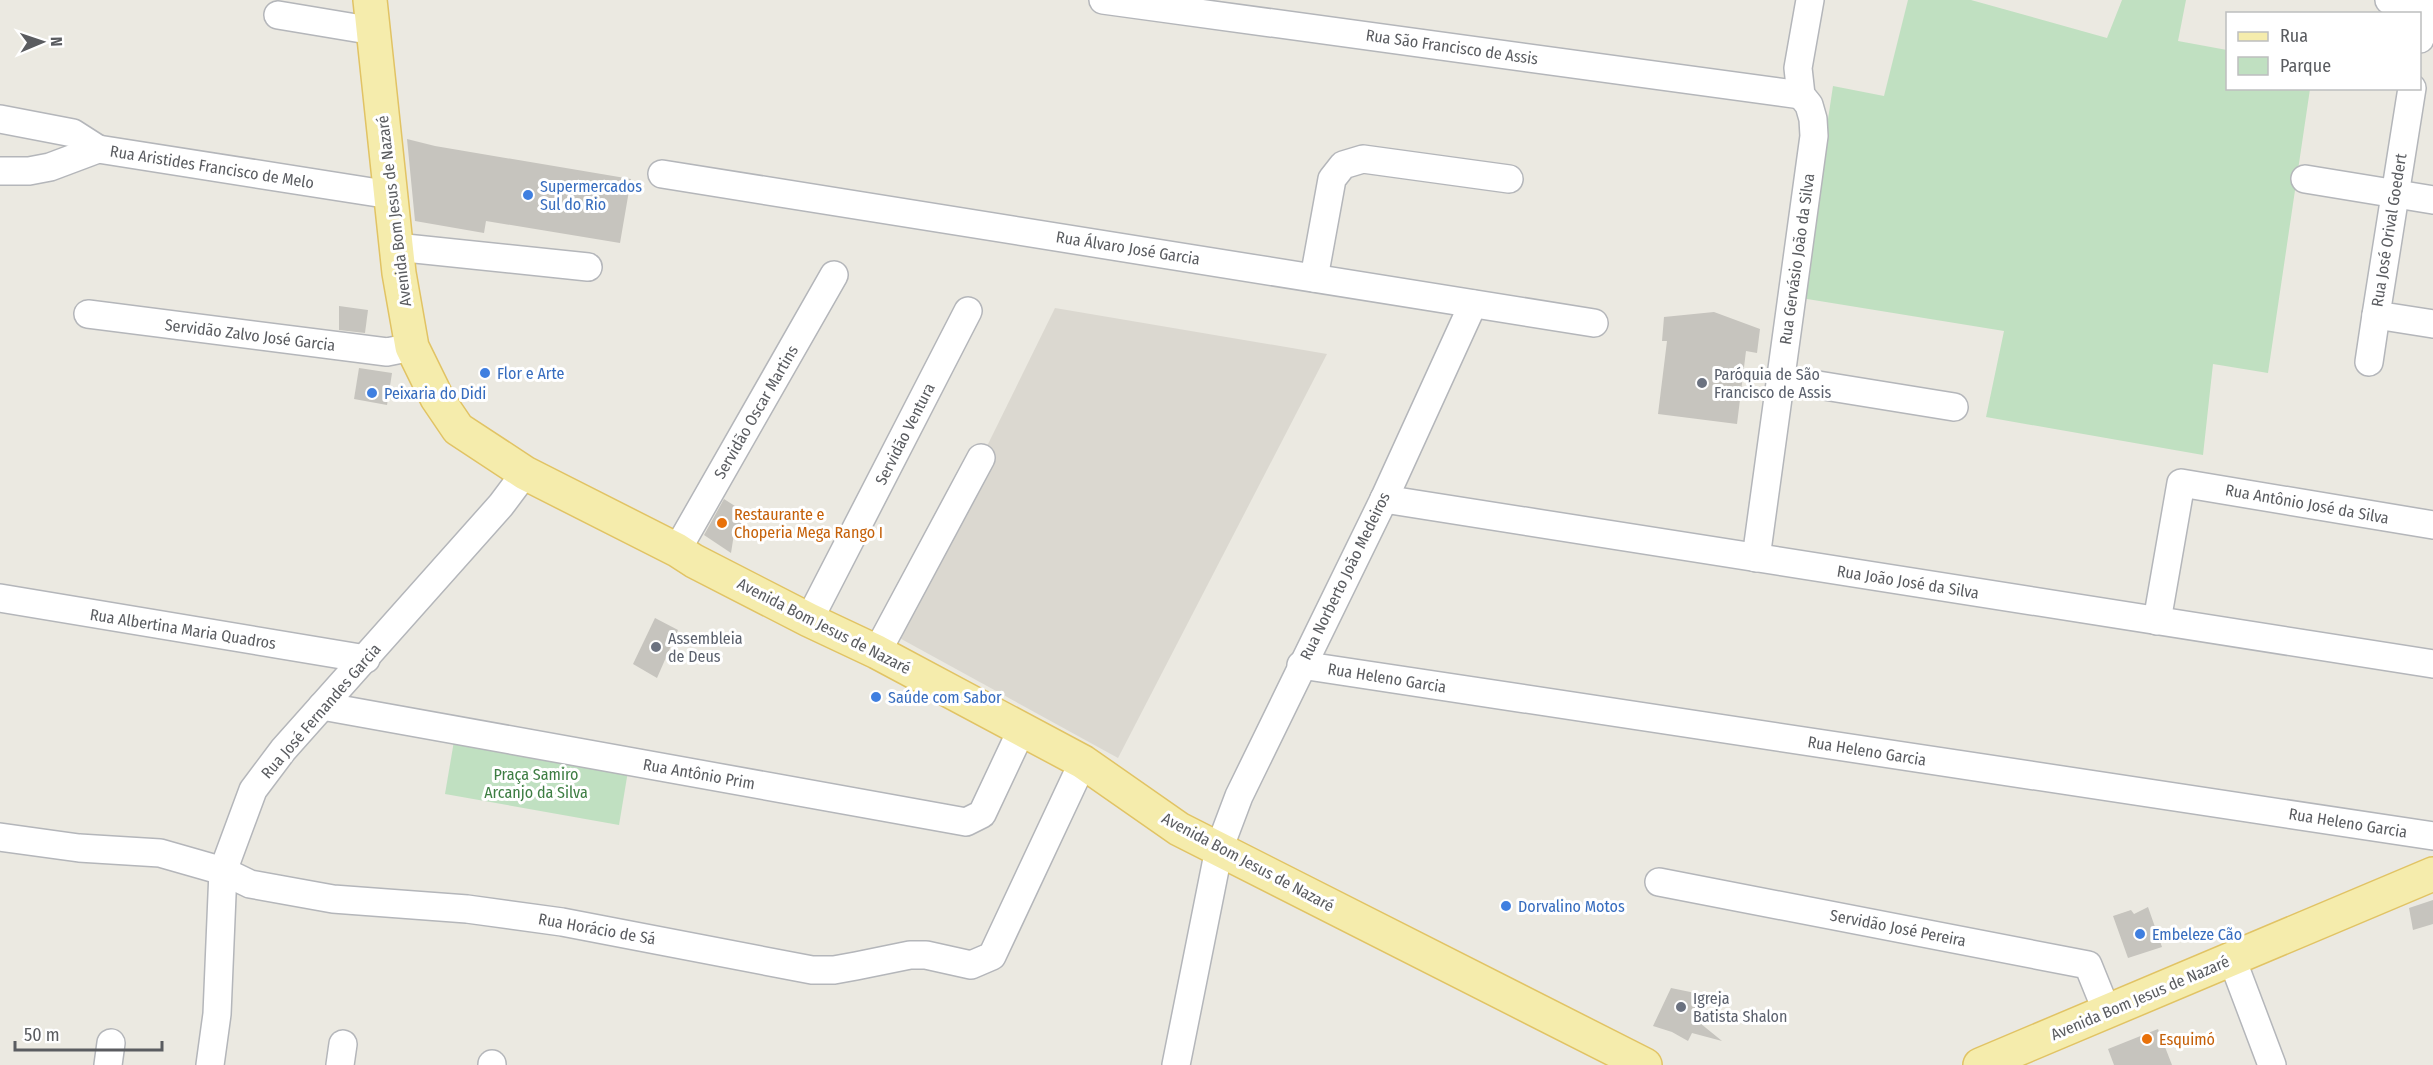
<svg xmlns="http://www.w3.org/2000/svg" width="2433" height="1065" font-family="'Fira Sans Condensed',sans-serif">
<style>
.education{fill:#dbd8d0}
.green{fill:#c0e0c1}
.building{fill:#c6c4be}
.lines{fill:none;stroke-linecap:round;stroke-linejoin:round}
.minor-casing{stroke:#b4b6ba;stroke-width:30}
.major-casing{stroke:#e1c364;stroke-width:36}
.minor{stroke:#fff;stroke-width:27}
.major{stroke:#f5ecac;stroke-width:33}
.shop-dot{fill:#3f7fe0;stroke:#fff;stroke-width:2}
.worship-dot{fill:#6b7280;stroke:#fff;stroke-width:2}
.food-dot{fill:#e8710a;stroke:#fff;stroke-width:2}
.labels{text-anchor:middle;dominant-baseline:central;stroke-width:6;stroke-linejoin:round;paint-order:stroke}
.street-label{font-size:16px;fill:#5a5c60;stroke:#fff}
.shop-label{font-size:16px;fill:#366cbe;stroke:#fff;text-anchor:start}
.worship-label{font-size:16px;fill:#5b616d;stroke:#fff;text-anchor:start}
.food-label{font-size:16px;fill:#c56008;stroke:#fff;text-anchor:start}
.park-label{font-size:16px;fill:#3d7d42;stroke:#fff}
</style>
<rect width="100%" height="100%" fill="#ebe9e1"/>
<path class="education" d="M1055 308 1327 354 1118 758 894 635Z"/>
<g class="green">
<path d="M1908 0H1971L2107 38 2122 0H2186L2178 41 2227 50 2228 88 2310 89 2268 373 2213 364 2203 455 1986 417 2004 331 1801 298 1833 86 1884 96Z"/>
<path d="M454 741 628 771 619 825 445 794Z"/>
</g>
<g class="building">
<path d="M407 139 435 146 631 179 620 243 486 221 484 233 415 221Z"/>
<path d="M339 306 368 310 365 333 339 330Z"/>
<path d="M1714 312 1760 329 1757 353 1746 351 1737 424 1658 414 1667 341H1662L1664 317Z"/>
<path d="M359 368 392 373 387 405 354 399Z"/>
<path d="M724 499 749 515 734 534 731 553 704 535Z"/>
<path d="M655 618 678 630 657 678 633 664Z"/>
<path d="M2433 900V924L2413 930 2409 908Z"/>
<path d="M2148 907 2162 947 2128 958 2113 916 2131 910 2134 914Z"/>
<path d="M1671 988 1705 995 1695 1019 1722 1041 1692 1033 1688 1041 1672 1032 1653 1026Z"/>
<path d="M2158 1029 2172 1065H2114L2108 1049Z"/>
</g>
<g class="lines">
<g class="minor-casing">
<g id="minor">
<path d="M1103 0 1801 95"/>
<path d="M2389 0 2433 8"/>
<path d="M278 15 374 31"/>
<path d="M2420 39 2425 7"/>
<path d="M2412 88 2376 315 2433 324"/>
<path d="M0 119 73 133 98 149"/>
<path d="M0 171H29L50 167 98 149 391 195"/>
<path d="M662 174 1594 323"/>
<path d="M2305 179 2433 200"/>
<path d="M396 247 588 267"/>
<path d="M1314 278 1332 179 1343 165 1363 159 1509 179"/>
<path d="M88 314 387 352 412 347"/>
<path d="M2369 362 2376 315"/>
<path d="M1781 379 1954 407"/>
<path d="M1384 499 2433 664"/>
<path d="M677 550 834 275"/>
<path d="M1756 558 1814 136 1813 119 1809 105 1801 95 1798 68 1810 0"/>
<path d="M0 598 366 659"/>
<path d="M809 620 968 311"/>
<path d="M2157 621 2181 483 2433 525"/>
<path d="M877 652 981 458"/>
<path d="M1301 665 2433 836"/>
<path d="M322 706 966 822 982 814 1022 729"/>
<path d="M0 837 79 848 160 853 223 871 250 884 333 899 467 909 562 922 812 970H834L856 966 910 955H926L971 965 992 956 1083 762"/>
<path d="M1659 882 2088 965 2107 1012"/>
<path d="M2232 959 2272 1065"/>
<path d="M108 1065 111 1043"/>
<path d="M210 1065 217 1014 223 871 253 790 283 750 501 505 525 473"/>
<path d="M340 1065 343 1044"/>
<path d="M492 1065V1064"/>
<path d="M1176 1065 1219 849 1239 796 1384 499 1473 304"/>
</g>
</g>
<g class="major-casing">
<g id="major">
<path d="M370 0 399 273 412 347 437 398 458 429 525 473 677 550 694 561 809 620 877 652 1083 762 1179 829 1645 1065"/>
<path d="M1980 1065 2433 874"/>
</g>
</g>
<use href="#minor" class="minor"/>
<use href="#major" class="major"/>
</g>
<g class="shop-dot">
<circle cx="528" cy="195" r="6"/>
<circle cx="485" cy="373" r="6"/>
<circle cx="372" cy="393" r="6"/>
<circle cx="876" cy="697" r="6"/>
<circle cx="1506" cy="906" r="6"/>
<circle cx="2140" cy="934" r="6"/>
</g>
<g class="worship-dot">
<circle cx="1702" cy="383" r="6"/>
<circle cx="656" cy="647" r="6"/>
<circle cx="1681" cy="1007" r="6"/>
</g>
<g class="food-dot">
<circle cx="722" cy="523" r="6"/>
<circle cx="2147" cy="1039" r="6"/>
</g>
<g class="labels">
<g class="street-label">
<text transform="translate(1452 47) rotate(8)">Rua São Francisco de Assis</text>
<text transform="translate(212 167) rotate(9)">Rua Aristides Francisco de Melo</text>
<text transform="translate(394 211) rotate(-97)">Avenida Bom Jesus de Nazaré</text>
<text transform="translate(2389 230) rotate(-81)">Rua José Orival Goedert</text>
<text transform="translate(1128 248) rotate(9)">Rua Álvaro José Garcia</text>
<text transform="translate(1797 259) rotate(-82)">Rua Gervásio João da Silva</text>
<text transform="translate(250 335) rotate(7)">Servidão Zalvo José Garcia</text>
<text transform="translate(756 412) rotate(-60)">Servidão Oscar Martins</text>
<text transform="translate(905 434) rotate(-63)">Servidão Ventura</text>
<text transform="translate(2307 504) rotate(10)">Rua Antônio José da Silva</text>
<text transform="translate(1345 576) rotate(-64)">Rua Norberto João Medeiros</text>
<text transform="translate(1908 582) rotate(9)">Rua João José da Silva</text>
<text transform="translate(824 626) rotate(27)">Avenida Bom Jesus de Nazaré</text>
<text transform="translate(183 629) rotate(9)">Rua Albertina Maria Quadros</text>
<text transform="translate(1387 678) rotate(9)">Rua Heleno Garcia</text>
<text transform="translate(321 711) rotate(-49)">Rua José Fernandes Garcia</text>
<text transform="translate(1867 751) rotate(9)">Rua Heleno Garcia</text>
<text transform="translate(699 774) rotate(10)">Rua Antônio Prim</text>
<text transform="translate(2348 823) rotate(9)">Rua Heleno Garcia</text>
<text transform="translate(1248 862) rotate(28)">Avenida Bom Jesus de Nazaré</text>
<text transform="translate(1898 928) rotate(11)">Servidão José Pereira</text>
<text transform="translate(597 929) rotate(10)">Rua Horácio de Sá</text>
<text transform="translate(2140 998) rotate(-23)">Avenida Bom Jesus de Nazaré</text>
</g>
<g class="shop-label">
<text x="540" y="186">Supermercados<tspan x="540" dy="18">Sul do Rio</tspan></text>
<text x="497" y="373">Flor e Arte</text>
<text x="384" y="393">Peixaria do Didi</text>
<text x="888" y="697">Saúde com Sabor</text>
<text x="1518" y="906">Dorvalino Motos</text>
<text x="2152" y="934">Embeleze Cão</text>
</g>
<g class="worship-label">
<text x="1714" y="374">Paróquia de São<tspan x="1714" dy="18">Francisco de Assis</tspan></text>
<text x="668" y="638">Assembleia<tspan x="668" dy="18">de Deus</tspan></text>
<text x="1693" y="998">Igreja<tspan x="1693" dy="18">Batista Shalon</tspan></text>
</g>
<g class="food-label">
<text x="734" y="514">Restaurante e<tspan x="734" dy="18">Choperia Mega Rango I</tspan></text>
<text x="2159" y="1039">Esquimó</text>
</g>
<g class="park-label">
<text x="536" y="774">Praça Samiro<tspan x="536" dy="18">Arcanjo da Silva</tspan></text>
</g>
</g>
<rect x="2226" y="12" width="195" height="78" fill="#ffffff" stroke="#bdbebf" stroke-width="1.5"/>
<rect x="2238" y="32" width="30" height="9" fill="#f5ecac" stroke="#bdbebf" stroke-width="1.5"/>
<text x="2280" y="42" font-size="18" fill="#5a5c60">Rua</text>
<rect x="2238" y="57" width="30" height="18" fill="#c0e0c1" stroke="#bdbebf" stroke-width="1.5"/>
<text x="2280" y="72" font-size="18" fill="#5a5c60">Parque</text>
<g transform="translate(42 42) rotate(88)" stroke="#ffffff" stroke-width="4.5" paint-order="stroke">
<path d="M0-4.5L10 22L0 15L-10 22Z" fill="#5a5c60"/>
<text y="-9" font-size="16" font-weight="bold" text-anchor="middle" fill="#5a5c60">N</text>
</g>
<path d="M15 1041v9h147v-9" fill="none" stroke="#5a5c60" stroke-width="3"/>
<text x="24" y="1041" font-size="18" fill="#5a5c60" stroke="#ffffff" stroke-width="4.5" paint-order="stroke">50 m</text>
</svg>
